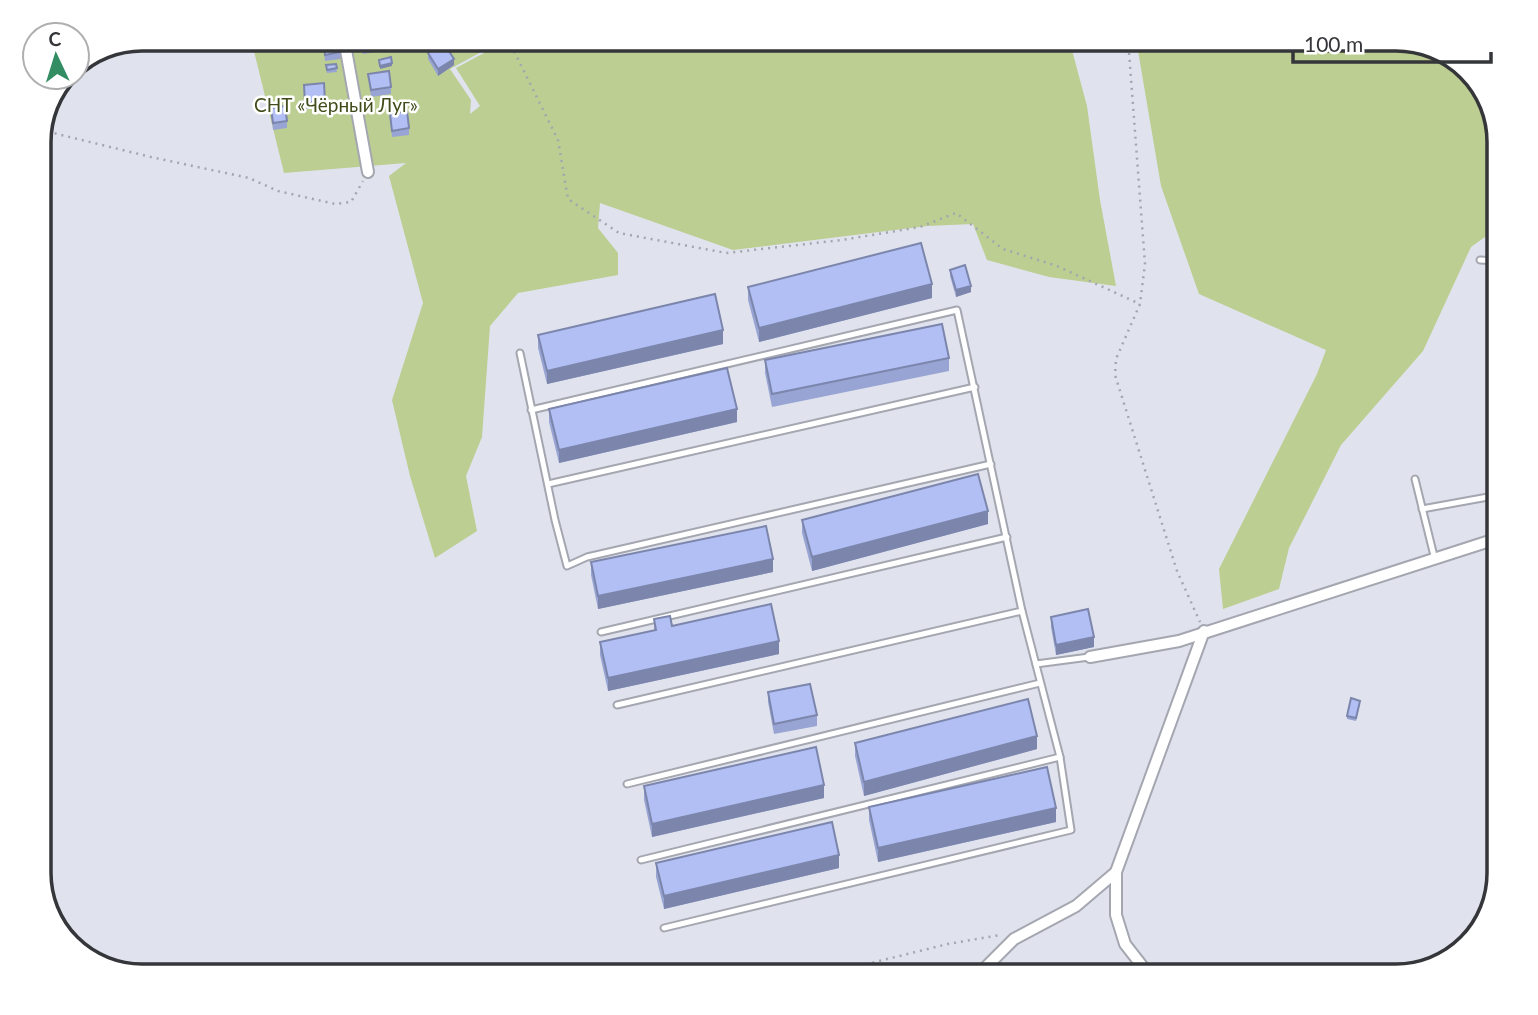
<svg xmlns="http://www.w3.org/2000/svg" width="1538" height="1015" font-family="Lato,sans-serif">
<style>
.green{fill:#bcce91}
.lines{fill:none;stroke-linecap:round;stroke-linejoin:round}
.service-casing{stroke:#a4a6b0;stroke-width:9}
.minor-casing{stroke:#a4a6b0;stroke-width:14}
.path{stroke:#a4a6ae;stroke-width:2.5;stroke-dasharray:2 5;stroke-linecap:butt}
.service{stroke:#fff;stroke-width:5}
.minor{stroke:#fff;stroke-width:10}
.wall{fill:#98a4d3}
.shaded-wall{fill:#7c86ac}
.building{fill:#b1bff5;stroke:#7c86ac;stroke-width:2}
.labels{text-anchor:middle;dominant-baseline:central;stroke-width:5;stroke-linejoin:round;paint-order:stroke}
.park-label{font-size:19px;fill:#3f4c19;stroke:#fff}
.rim{fill:none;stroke:#35363a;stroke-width:3.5}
</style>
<rect width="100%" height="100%" fill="#e0e3ed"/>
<g class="green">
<path d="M251 39H505L450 69 471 100 470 114 480 106 456 68 510 39H1069L1087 106 1100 200 1116 286 1049 277 987 260 973 224 927 226 733 250 600 203 598 228 618 253V275L518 293 490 326 482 437 466 476 477 531 435 558 410 476 392 400 423 303 389 176 406 163 284 173Z"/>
<path d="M1136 39H1396L1453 56 1485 90 1499 136V227L1471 247 1423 351 1341 445 1289 548 1279 589 1223 609 1219 569 1317 374 1326 350 1199 294 1161 186Z"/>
</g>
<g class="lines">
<g class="service-casing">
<g id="service">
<path d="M1480 260 1499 261"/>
<path d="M520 353 555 520 567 566 587 557 991 464"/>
<path d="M531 410 957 310 1022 611 1060 757 1071 830 664 928"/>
<path d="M1415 479 1435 560"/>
<path d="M548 484 975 387"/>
<path d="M1422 509 1499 495"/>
<path d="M601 632 1007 537"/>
<path d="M1036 664 1089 657"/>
<path d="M617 705 1022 611"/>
<path d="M627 784 1040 683"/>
<path d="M641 860 1060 757"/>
</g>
</g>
<g class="minor-casing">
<g id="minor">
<path d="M344 39 368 172"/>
<path d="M1090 657 1179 641 1499 538"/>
<path d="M970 976 980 973 1014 939 1076 906 1116 872"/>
<path d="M1150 976 1125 944 1116 915V872L1204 631"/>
</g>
</g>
<g class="path">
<path d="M508 39 558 140 568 199 619 233 726 253 842 240 920 227 956 213 1003 249 1057 266 1140 304"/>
<path d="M1128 39 1145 264 1140 304 1116 359 1115 375 1177 571 1200 622"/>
<path d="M41 130 151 157 249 178 278 191 335 204 351 202 363 181"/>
<path d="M818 976 948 944 1000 935"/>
</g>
<use href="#service" class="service"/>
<use href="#minor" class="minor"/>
</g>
<g class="wall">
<path d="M360 38H375L376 52 363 54Z"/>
<path d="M323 40 340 52V59L325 61Z"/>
<path d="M428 53 454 65 438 76 428 59Z"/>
<path d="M336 64 337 72 327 73 326 65Z"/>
<path d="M368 74 391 87V94L371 97Z"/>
<path d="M324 83 325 108 305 109 304 85Z"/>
<path d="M271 108 287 121V128L273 130Z"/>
<path d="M390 114 409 128V135L392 137Z"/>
<path d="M950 270 971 292 956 297 950 276Z"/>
<path d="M748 287 932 298 759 342 748 300Z"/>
<path d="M538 335 723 344 547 384 538 348Z"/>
<path d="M949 358V371L772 407 765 373V360Z"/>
<path d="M549 409 737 422 559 463 549 422Z"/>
<path d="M802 520 988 524 812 571 802 533Z"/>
<path d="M591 562 773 572 598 609 591 575Z"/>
<path d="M1051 617 1094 647 1056 655 1051 627Z"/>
<path d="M654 619 672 626 779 654 608 691 600 655V642L654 630Z"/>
<path d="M768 692 817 715V726L774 734 768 702Z"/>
<path d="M1360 704 1356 721 1347 719V716Z"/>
<path d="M855 743 1037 749 864 796 855 756Z"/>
<path d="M644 786 824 798 652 837 644 800Z"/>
<path d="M869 807 1056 822 878 862 869 820Z"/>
<path d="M656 863 839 868 664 909 656 877Z"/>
</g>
<g class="shaded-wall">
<path d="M454 59V65L438 76V69Z"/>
<path d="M392 63V66L380 69V66Z"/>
<path d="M932 284V298L759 342V328Z"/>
<path d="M971 286V292L956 297V290Z"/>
<path d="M723 330V344L547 384V371Z"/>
<path d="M737 409V422L559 463V450Z"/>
<path d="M988 511V524L812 571V557Z"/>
<path d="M773 559V572L598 609V596Z"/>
<path d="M1094 637V647L1056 655V645Z"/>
<path d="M779 641V654L608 691V678Z"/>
<path d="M1037 736V749L864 796V782Z"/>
<path d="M824 785V798L652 837V824Z"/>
<path d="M1056 808V822L878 862V848Z"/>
<path d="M839 855V868L664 909V896Z"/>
</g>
<g class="building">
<path d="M338 38 340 52 325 55 323 40Z"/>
<path d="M361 38H375L376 46 363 47Z"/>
<path d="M443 42 454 59 438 69 428 53Z"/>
<path d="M391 57 392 63 380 66 379 60Z"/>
<path d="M336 64 337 68 327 70 326 65Z"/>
<path d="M389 71 391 87 371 90 368 74Z"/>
<path d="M324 83 325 101 305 103 304 85Z"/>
<path d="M285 106 287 121 273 123 271 108Z"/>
<path d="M407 111 409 128 392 131 390 114Z"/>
<path d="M921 243 932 284 759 328 748 287Z"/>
<path d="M965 265 971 286 956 290 950 270Z"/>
<path d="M715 294 723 330 547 371 538 335Z"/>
<path d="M942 324 949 358 772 394 765 360Z"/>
<path d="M727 368 737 409 559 450 549 409Z"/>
<path d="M978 474 988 511 812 557 802 520Z"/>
<path d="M766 526 773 559 598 596 591 562Z"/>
<path d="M771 604 779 641 608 678 600 642 656 630 654 619 670 616 672 626Z"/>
<path d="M1088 609 1094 637 1056 645 1051 617Z"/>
<path d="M810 684 817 715 774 724 768 692Z"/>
<path d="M1351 698 1360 701 1356 718 1347 716Z"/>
<path d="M1028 699 1037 736 864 782 855 743Z"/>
<path d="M816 747 824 785 652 824 644 786Z"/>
<path d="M1047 767 1056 808 878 848 869 807Z"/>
<path d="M832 822 839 855 664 896 656 863Z"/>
</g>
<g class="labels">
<g class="park-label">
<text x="336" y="104">СНТ «Чёрный Луг»</text>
</g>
</g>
<path d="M0 0H1538V1015H0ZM142 51H1396A91 91 0 0 1 1487 142V873A91 91 0 0 1 1396 964H142A91 91 0 0 1 51 873V142A91 91 0 0 1 142 51Z" fill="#fff" fill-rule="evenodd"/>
<path class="rim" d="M142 51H1396A91 91 0 0 1 1487 142V873A91 91 0 0 1 1396 964H142A91 91 0 0 1 51 873V142A91 91 0 0 1 142 51Z"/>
<g transform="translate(56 56) rotate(356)"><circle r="33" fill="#ffffff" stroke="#aeafb0" stroke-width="2"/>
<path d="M0-5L12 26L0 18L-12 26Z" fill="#328d63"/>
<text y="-10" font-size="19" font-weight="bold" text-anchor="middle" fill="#35363a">С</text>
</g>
<path d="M1293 52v10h198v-10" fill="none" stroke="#35363a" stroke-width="3.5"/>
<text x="1304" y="52" font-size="21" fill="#35363a" stroke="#ffffff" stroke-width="5" paint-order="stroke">100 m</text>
</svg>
